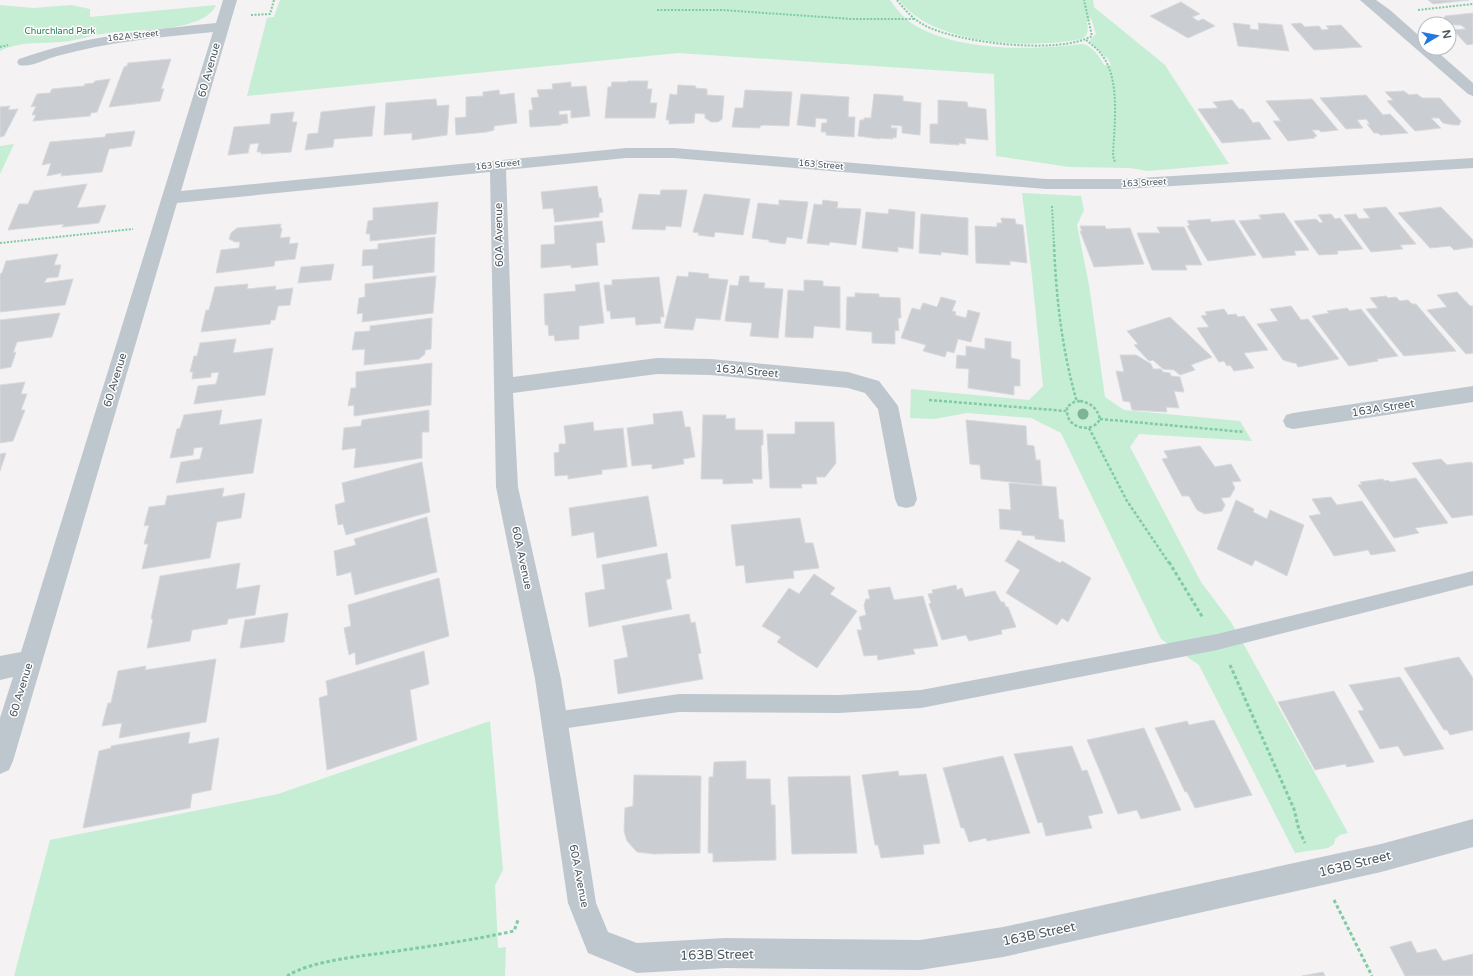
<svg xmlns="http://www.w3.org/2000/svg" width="1473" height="976" font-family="'Varela Round',sans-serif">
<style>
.green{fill:#c5eed4}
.building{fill:#cacdd1;stroke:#d7d9dd}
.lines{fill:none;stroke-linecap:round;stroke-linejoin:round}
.path-far2{stroke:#7ecba4;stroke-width:2;stroke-dasharray:2 1.5;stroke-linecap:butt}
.path-far1{stroke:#7ecba4;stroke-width:2.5;stroke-dasharray:3 2;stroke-linecap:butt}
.path{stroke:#7ecba4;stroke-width:3;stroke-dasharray:3.5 2.5;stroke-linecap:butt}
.service{fill:#bfc7ce;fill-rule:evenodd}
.minor{fill:#bfc7ce;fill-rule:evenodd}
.tree{fill:#7eb397}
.labels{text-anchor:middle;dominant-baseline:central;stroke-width:3;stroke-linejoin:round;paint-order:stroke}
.far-park-label{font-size:9px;fill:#1d7f4d;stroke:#fff}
.far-street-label{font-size:9px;fill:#4b565f;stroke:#fff}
.street-label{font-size:11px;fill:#4b565f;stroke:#fff}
.near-street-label{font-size:13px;fill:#4b565f;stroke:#fff}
</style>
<rect width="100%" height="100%" fill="#f4f2f2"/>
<g class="green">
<path d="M280 0H890C897 10 905 20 916 26 962 52 1032 50 1082 44 1093 46 1099 56 1104 65H1111L1108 59 1089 41 1096 34 1091 18 1087 22C1088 30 1089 34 1082 39 1030 49 934 46 899 0H1093L1094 7 1165 65 1229 164 1148 171 1130 168 1069 167 996 156 994 74 979 73 678 53 247 96 267 18 274 17Z"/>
<path d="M0 5 34 8 71 5 90 9V17L216 5C204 33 134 29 108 33 92 35 76 41 60 42 39 44 20 41 0 51Z"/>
<path d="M14 144 0 174V146Z"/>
<path d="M1022 193 1081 196 1084 210 1077 225 1089 285 1105 397 1124 410 1240 421 1252 441 1139 434 1130 447 1201 582 1231 622 1248 652 1348 833 1340 835 1335 839 1334 844 1328 848 1295 853 1199 665 1161 639 1061 433 1031 418 967 413 934 419 910 418 911 389 1029 400 1043 386 1032 276Z"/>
<path d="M490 721 503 870 495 885 498 948 506 947 505 976H14L50 840 278 794Z"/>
</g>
<g class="building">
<path d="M1428 0H1469L1433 4Z"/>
<path d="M1181 2 1200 14 1192 17 1198 21 1203 19 1215 26 1188 38 1150 16Z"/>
<path d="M1473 13V44L1467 45 1453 30 1466 29 1461 25H1455L1448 23 1444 19 1445 16Z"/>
<path d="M1233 23 1250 25V29L1259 30 1258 23 1282 25 1289 51 1238 46Z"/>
<path d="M1301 23 1305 27 1319 26 1322 30 1329 29 1326 26 1341 25 1362 47 1314 50 1291 24Z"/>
<path d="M171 59 161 89H164L160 101 109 107 124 67 127 66 128 63Z"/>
<path d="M110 79 97 112 91 113 90 116 33 121 36 115H32L36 106 31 107 37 94 50 93 52 89 84 86 85 84 94 83 95 81Z"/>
<path d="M628 81H648L647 89H652L650 103H657L655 118H605L608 87H611L612 82H627Z"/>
<path d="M571 82V87L586 86 590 116 571 118V110L559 111V115L567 114 568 123 561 124V125L530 127 529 110H533L531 98 539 97 537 90 553 89 552 84Z"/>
<path d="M678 85 696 86 695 88 707 89V95L724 96 722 119 718 122H711L705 118V114L695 113 694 123 669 124V120H666L670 94 677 95Z"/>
<path d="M499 90 500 95 514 93 517 123 494 126V130L487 132 456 135 455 118 466 117V97L483 96V92Z"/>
<path d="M745 90 792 92 789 126 764 125 760 126V128L732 127 735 108H743Z"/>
<path d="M1404 91 1409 95 1417 94 1422 98H1440L1461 121 1459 125H1453L1443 123 1439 118H1431L1441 128 1415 131 1387 101 1393 100 1385 92Z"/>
<path d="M801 94 849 97 848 117H855L854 137 826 135V132H821L822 123H827V119L816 118 815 127 797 125Z"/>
<path d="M874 94 903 96V101L921 103 920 135 902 133V126L891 125V128H897L896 138 893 137V139L880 138V139L858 136 860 120H864V118H871Z"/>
<path d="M1366 95 1383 115 1390 114 1408 133 1380 135 1378 133H1374L1367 124H1370L1366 119 1357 120 1363 128 1346 129 1320 98Z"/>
<path d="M436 99 437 106 449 105 447 135 412 140V133L384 135 386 103Z"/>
<path d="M1312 99 1338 130 1321 132 1319 130H1312L1317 136 1314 137 1315 138 1288 141 1273 121H1281L1266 101Z"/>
<path d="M938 100 967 102 968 107 986 109 988 140 965 138 966 144 959 143V145L930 143V124H938Z"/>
<path d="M1232 100 1239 109H1243L1253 123 1259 122 1271 139 1222 143 1198 109 1218 108 1213 102Z"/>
<path d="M10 106 8 110 18 109 4 136 0 137V107Z"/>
<path d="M375 106 372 136 334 139 333 147 305 150 308 134 318 133 321 112Z"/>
<path d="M294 112 292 122H297L291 152 261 154V152H257L259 143 250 144 248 153 228 155 234 127 270 124 271 114Z"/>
<path d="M135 131 131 146 109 149 102 172 61 176 62 173 47 176 51 163 42 165 50 142 105 137 106 134Z"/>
<path d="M87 184 77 208 106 205 99 223 62 227 64 224 8 230 19 204H28L34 191Z"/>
<path d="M597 186 599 198H601L603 212 599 213V217L555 222 553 208 543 209 541 192Z"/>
<path d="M661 190H687L681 227 666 226 665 230 632 229 639 194 660 195Z"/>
<path d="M704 194 750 199 743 235 715 232 714 237 698 235 699 233 693 232Z"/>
<path d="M779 200 808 202 802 239 787 237 785 244 769 242V240L752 238 758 203 779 205Z"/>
<path d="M823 200 838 202 837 208 861 209 856 245 830 242 829 245 807 243 814 204 822 205Z"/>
<path d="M438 202 436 234 370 241V234H366L368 221 373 220V208Z"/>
<path d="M1386 207 1416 244 1400 245 1403 249 1371 252 1344 215 1356 214 1359 219 1370 218 1363 209Z"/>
<path d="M1441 207 1473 240V247L1454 250 1450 246 1430 248 1398 213Z"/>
<path d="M889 209 915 212 913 249 898 247V252L862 248 866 212 888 214Z"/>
<path d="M1284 213 1309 250 1294 251 1296 255 1263 258 1239 221 1261 219 1259 215Z"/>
<path d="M921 214 968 218V255L941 252V255L919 253Z"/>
<path d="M1331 214 1335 219 1340 218 1363 249 1337 251 1338 254 1319 255 1294 221 1316 219 1320 223 1323 222 1318 215Z"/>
<path d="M1001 218 1015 219 1016 224 1023 225 1027 263 1010 261V265L976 263 975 226 997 227V223H1002Z"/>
<path d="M1210 219 1211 222 1234 220 1256 255 1208 261 1187 226 1190 225 1187 221Z"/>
<path d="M602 221 605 242 596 243 598 265 571 268V265L541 268V245L555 244 554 226Z"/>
<path d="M281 224 280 228H282L280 238 290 237 289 244 298 243 295 259 275 261 274 266 216 273 221 250 239 248 240 242H235L229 239 231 233 237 228Z"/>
<path d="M1080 226H1105L1106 229 1130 228 1144 264 1094 267 1080 231H1082Z"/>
<path d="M1157 227H1184L1202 265H1185L1187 270H1152L1137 233H1160Z"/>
<path d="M435 237 434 272 373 279V265L362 266 363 250 378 249V244Z"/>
<path d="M58 254 54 265H61L58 277 47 278 44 283 73 279 65 305 0 312V274L2 273 6 261Z"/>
<path d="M334 264 331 280 298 283 301 267Z"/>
<path d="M689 272 709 274 708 278 728 280 720 320 696 318 693 330 664 328 677 276 688 277Z"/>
<path d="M436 276 433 313 362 322 363 313 357 314 359 298 365 297V284Z"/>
<path d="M740 276H749V282L765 283 764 288 783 289 778 338 750 336 752 323 725 321 730 285 738 286Z"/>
<path d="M659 277 664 317H660L661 323 636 325 635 317 611 319 610 311H607L604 285H612V280Z"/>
<path d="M804 280 823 281V286L840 287V328L814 326 813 338 785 337 788 290 804 291Z"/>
<path d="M599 282 604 323 579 326V339L555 341 554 335 549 336 548 325H545L544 294 576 291 575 285Z"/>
<path d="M248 284 247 289 276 286 275 290 293 288 290 305 278 306 275 320H271L270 324 201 332 206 310H209L215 287Z"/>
<path d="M1457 292 1470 306H1473V353L1466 354 1427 310 1447 307 1437 295Z"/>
<path d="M855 293 879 294V297L900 298 901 318H898L899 331 895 330V344L872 343V332L846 330 847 297H855Z"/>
<path d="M1386 296 1388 298 1396 297 1400 301 1408 300 1412 304H1416L1456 351 1404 356 1366 309 1378 308 1370 298Z"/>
<path d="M941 297 956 301 952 311 956 312 955 315 966 318 968 310 980 313 971 342 958 339 954 353 947 351 945 357 923 351 926 345 901 338 912 308 920 310 923 303 937 307Z"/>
<path d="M1291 306 1301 320 1308 319 1339 359 1298 367 1296 363H1293L1283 360 1257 324 1278 321 1270 309Z"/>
<path d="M1347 308 1350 311 1361 309 1398 356 1377 359 1378 361 1349 366 1312 316 1329 313 1327 311Z"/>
<path d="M1224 309 1228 315 1236 314 1238 317 1244 316 1268 350 1244 353 1254 368 1234 371 1230 365 1227 366 1224 361 1219 362 1197 328 1209 327 1201 316 1207 315 1205 312Z"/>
<path d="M60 313 52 337 17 342 13 353 16 352 11 367 0 369V320Z"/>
<path d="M1170 317 1212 357 1191 365 1195 370 1180 375 1174 370 1163 369 1153 360 1149 361 1134 345 1138 344 1127 331Z"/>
<path d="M432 318 431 349 425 350V354L419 359 364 365 365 349 352 350 355 332 370 331V326Z"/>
<path d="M985 338 1011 342V358L1020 360V386H1014V395L968 388 969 369 956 368 957 355 966 356V346L985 349Z"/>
<path d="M236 339 233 353 273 348 265 395 194 404 198 386 216 384 219 372 211 373V377L192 379 193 372H190L194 356H197L200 343Z"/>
<path d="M1120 355H1136L1151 364 1153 369H1161L1163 372 1170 373 1171 376 1180 377 1184 392 1174 391 1179 408 1166 407 1167 412 1132 410 1130 402 1123 401 1116 371 1124 372Z"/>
<path d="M432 363 431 405 354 416V405L348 406 351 388H356V372Z"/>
<path d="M25 382 21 394H27L21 410H25L13 441 0 443V385Z"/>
<path d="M222 410 219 425 262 419 253 473 176 483 181 462 200 459 203 447 194 448 193 455 170 458 177 429 180 428 184 415Z"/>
<path d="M429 410V432H422V458L354 468 356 448 342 450 344 428 361 426 362 420Z"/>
<path d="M682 411 685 427H690L695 457 683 459 684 464 652 469V464L632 466 627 428 654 424 653 414Z"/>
<path d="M703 415H726V419L735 418V430H763V445H761L762 479H752L753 483 723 484V479H701Z"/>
<path d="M966 420 1026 426 1027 445 1034 446 1036 460H1040L1042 485 981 479 980 465 970 464Z"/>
<path d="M593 422 594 431 623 428 627 467 602 470V474L568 479V475L555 476 554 453 559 452V444H566L564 426Z"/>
<path d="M795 422H834L836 463 825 477H816L817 484H801L802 488H770L767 434H795Z"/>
<path d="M1200 446 1215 467 1231 464 1241 481 1232 482 1235 488 1230 497 1221 498 1225 505 1222 511 1205 514 1197 510 1189 496H1182L1162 459 1168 458 1164 451Z"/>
<path d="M6 453 0 471V454Z"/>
<path d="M1441 459 1447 465 1471 462 1473 464V515L1452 518 1412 463Z"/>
<path d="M422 462 430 512 346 535 343 524 338 525 335 505 345 502 342 483Z"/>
<path d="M1416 478 1448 523 1415 528 1419 533 1394 538 1358 485 1362 484 1360 482 1383 479 1384 481 1388 480 1390 482Z"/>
<path d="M1009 483 1056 487 1059 519 1063 520 1065 542 1035 539V536L1022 535V531L1000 529 999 509 1011 510Z"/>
<path d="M224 488 222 497 245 493 241 518 217 522 210 558 142 569 148 544H144L149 525 144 526 149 507 165 505 167 496Z"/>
<path d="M648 496 657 546 597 558 594 532 572 536 569 508Z"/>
<path d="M1331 497 1337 505 1362 501 1396 551 1371 555 1368 550 1334 556 1309 516 1321 514 1312 499Z"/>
<path d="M1236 500 1254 509 1253 512 1267 519 1270 510 1304 525 1287 576 1255 560 1252 566 1217 549Z"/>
<path d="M427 517 437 572 355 595 351 572 337 576 334 551 356 545 354 539Z"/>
<path d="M800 518 805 543H813L819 568 793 571 794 578 746 583 744 565 736 566 731 525Z"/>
<path d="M1018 540 1060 563 1062 561 1091 578 1068 622 1062 618 1057 625 1006 593 1020 570 1005 561Z"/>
<path d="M667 553 671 578 666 580 672 609 589 627 585 593 605 589 602 565Z"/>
<path d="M240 563 236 589 260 585 255 615 228 619 227 624 192 630 190 641 147 648 153 619H151L160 576Z"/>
<path d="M814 574 835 588 830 594 857 611 817 668 777 642 781 637 762 626 789 588 799 594Z"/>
<path d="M439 578 449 636 356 665 355 652 349 655 344 628 351 626 348 605Z"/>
<path d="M956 585 957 590 962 588 965 597 995 591 1001 602H1004L1006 607H1008L1016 627 1001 630 1002 634 969 641 966 635 942 640 929 604 931 603 928 594 933 593 932 590Z"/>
<path d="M890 587 894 600 923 596 938 646 913 649 915 654 878 660 877 655 864 656 857 630H862L859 617 866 615 864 605 866 599H870L868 590Z"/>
<path d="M288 613 284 642 240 648 245 620Z"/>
<path d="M689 614 691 623 695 622 701 653 698 654 703 679 618 694 614 660 628 657 622 626Z"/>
<path d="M424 651 429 684 410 690 417 740 327 770 319 698 328 695 326 681Z"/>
<path d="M1459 657 1473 678V730L1450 735 1447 730H1444L1404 668Z"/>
<path d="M216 659 206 722 119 738 122 723 102 726 108 703H111L118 671 146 666 145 670Z"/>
<path d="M1400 677 1444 749 1404 756 1398 746 1380 749 1358 711 1364 710 1349 685Z"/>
<path d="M1334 691 1374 762 1347 767 1345 764 1315 770 1278 702Z"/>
<path d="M1214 720 1252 795 1195 808 1187 792H1185L1155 728 1187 721 1189 725Z"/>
<path d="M1144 728 1181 810 1141 819 1137 810 1118 814 1087 740Z"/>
<path d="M190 732 188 744 219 738 211 790 192 794 190 808 83 828 99 751 111 748V746Z"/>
<path d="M1072 746 1082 771 1087 770 1103 813 1088 816 1092 828 1046 836 1042 822 1038 823 1014 754Z"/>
<path d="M1003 756 1030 833 987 841 986 838 969 842 964 828H961L943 768Z"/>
<path d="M746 761V779H770L771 805H775L776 860 713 862V853H708L709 777H713L714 762Z"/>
<path d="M898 771 899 776 926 774 940 843 923 845 924 854 881 858 878 845H875L862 775Z"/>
<path d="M634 775 701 776 700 853 654 854 637 852 627 841 624 831 625 808 633 806Z"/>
<path d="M850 776 857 853 792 854 788 777Z"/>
<path d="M1411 941 1417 953 1436 949 1443 961 1473 954V976H1405L1390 947Z"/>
<path d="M1323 972 1325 976H1302Z"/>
</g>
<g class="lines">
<g class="path-far2">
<path d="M897 0C905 10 913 19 924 25 957 43 1059 55 1092 36L1084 0"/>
<path d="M657 10H722L852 19H915"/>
<path d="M1418 10 1473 4"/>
<path d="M251 15 270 14 274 0"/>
<path d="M1086 40C1092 45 1098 49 1102 55 1121 80 1114 126 1113 156L1115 162"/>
<path d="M0 47 8 45"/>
<path d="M1052 206 1054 245"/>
<path d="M0 243 133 229"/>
</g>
<g class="path-far1">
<path d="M1054 244C1056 297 1062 351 1077 402"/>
<path d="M929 400 1066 411"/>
<path d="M1080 401C1091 403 1097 408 1100 419 1094 432 1073 430 1068 417 1067 414 1067 410 1067 407L1074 402Z"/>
<path d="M1100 419 1244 432"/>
<path d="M1089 428 1127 501 1169 563"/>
</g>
<g class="path">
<path d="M1169 562 1203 618"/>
<path d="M1230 665 1294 809 1299 830 1305 843"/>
<path d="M1334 900 1372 976"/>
<path d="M287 976C310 961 362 956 390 952 432 946 473 940 514 931L518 920"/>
</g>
<path class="service" d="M1473 571V585L1217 650 921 708 839 713 679 712 554 730 548 727 545 721 548 715 554 712 679 694 839 695 921 690 1217 634Z"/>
<g class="minor">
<path d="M223 0H237L181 191 626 148H674L1046 179H1123L1473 158V168L1123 189H1046L674 158H626L506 170 513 377 657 358 711 359 848 372 872 379 879 381 898 406 917 499 914 506 906 508 898 506 895 499 878 409 865 393 848 388 711 375 657 374 513 393 518 487 561 679 596 903 608 932 637 943 725 938 920 940 1003 927 1381 844 1473 819V847L1381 872 1003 957 920 970 725 968 637 973 588 953 568 903 535 679 496 487 490 172 177 203 13 761 9 770 0 774V718L13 677 0 680V656L21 652 213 32C160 37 108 42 57 56 45 59 31 68 19 65L17 62 19 59C83 36 149 30 216 23Z"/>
<path d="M1360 0H1376L1390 10 1425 41V48H1433L1473 83V96L1468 94Z"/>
<path d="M1473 386V402L1293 429 1286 427 1283 421 1286 415 1293 413Z"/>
</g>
</g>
<circle class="tree" cx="1083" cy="414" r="5.5"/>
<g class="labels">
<g class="far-park-label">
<text x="60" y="31">Churchland Park</text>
</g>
<g class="far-street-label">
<text transform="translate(133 36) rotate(-6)">162A Street</text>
<text transform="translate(498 165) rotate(-6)">163 Street</text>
<text transform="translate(821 165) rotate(5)">163 Street</text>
<text transform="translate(1144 183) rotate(-3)">163 Street</text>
</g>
<g class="street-label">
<text transform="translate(209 70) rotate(-74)">60 Avenue</text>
<text transform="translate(499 235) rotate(-91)">60A Avenue</text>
<text transform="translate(747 371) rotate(5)">163A Street</text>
<text transform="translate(115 380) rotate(-73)">60 Avenue</text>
<text transform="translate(1383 408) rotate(-9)">163A Street</text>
<text transform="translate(522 558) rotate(78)">60A Avenue</text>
<text transform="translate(21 690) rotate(-73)">60 Avenue</text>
<text transform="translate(579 876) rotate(79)">60A Avenue</text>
</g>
<g class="near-street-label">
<text transform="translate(1355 864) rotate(-14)">163B Street</text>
<text transform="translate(1039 934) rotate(-12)">163B Street</text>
<text transform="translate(717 955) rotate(-1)">163B Street</text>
</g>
</g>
<g transform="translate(1437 36) rotate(80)"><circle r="19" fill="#ffffff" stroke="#b7bbbf"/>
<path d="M0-3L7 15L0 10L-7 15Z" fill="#2477dd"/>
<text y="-6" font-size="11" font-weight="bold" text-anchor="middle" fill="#4b565f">N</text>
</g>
</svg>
